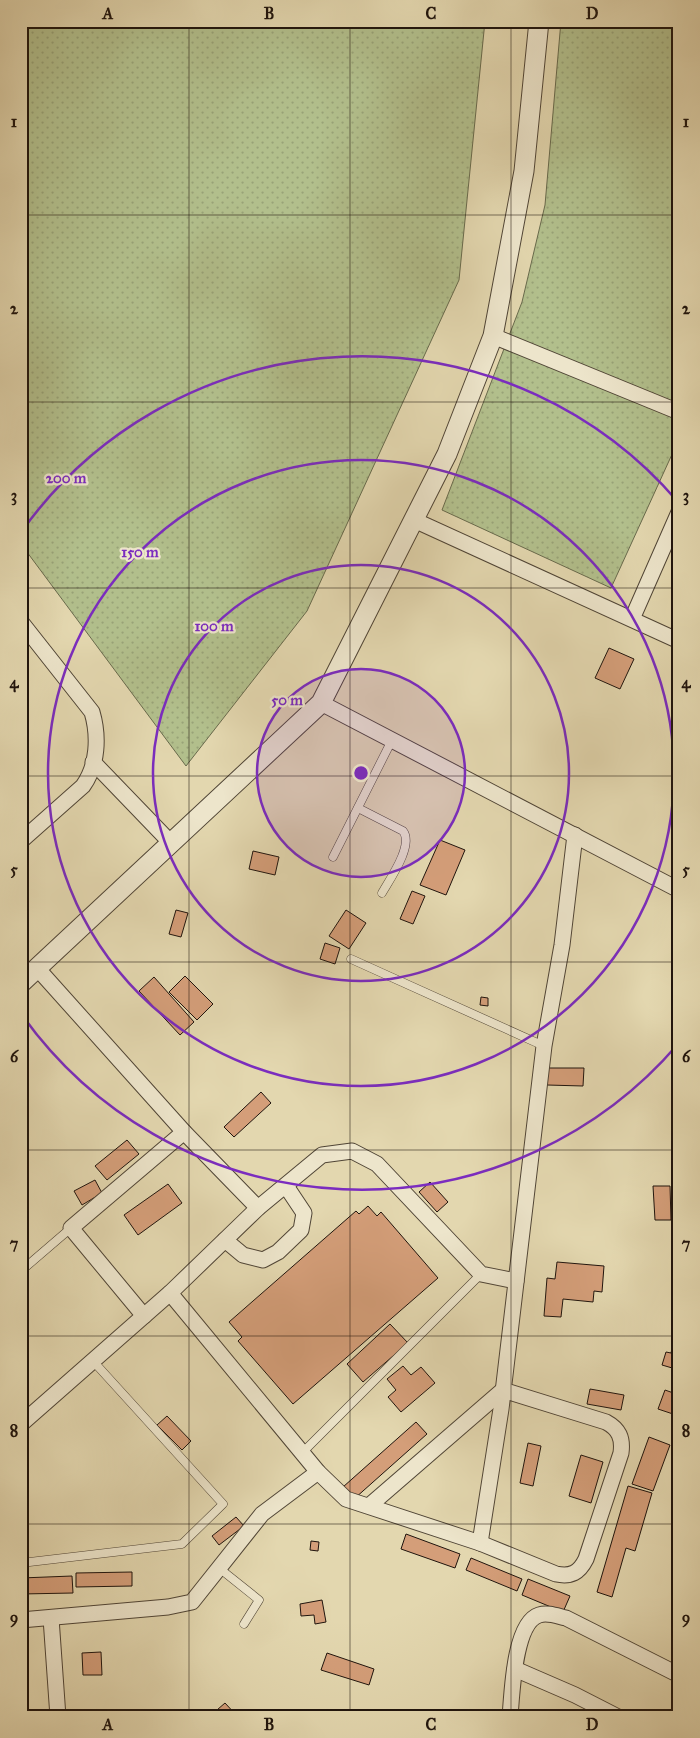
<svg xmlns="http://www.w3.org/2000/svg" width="700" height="1738" font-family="'IM FELL Great Primer',serif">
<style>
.grass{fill:url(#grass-dots);stroke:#686a4c}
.building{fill:#d49e79;stroke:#1f140d}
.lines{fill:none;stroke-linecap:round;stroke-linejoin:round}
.service-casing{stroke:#504536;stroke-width:9}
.minor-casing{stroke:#504536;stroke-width:17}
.tertiary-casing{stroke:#504536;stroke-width:21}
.service{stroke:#ede5cb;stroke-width:8}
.minor{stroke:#ede5cb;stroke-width:15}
.tertiary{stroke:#ede5cb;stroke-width:19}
.grid{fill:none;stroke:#1f140d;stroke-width:1;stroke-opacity:0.55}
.ring{fill:none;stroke:#7b2cbf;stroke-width:2.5}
.centre{fill:#7b2cbf;stroke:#ede5cb;stroke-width:2.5}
.ring-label{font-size:15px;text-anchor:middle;font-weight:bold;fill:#7b2cbf;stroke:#ede5cb;stroke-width:4.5;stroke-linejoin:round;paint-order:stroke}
.neatline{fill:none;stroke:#1f140d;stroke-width:2}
.grid-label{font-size:16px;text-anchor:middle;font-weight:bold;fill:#1f140d}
</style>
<defs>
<pattern id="grass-dots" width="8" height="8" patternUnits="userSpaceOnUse" patternTransform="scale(1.25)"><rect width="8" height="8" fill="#b2bf8c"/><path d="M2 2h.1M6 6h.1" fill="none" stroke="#99a378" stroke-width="1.8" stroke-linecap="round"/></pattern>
</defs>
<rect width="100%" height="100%" fill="#e3d7af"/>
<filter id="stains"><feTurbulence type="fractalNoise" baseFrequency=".004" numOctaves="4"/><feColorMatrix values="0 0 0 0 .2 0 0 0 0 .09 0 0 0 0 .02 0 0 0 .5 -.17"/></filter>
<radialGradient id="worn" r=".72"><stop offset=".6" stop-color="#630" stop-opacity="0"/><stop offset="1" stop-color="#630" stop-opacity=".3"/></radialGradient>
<g class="grass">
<path d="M21 21H485L459 280 307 611 186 766 21 544Z"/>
<path d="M561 21H679V439L611 588 442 510 522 302 545 205Z"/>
</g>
<g class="building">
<path d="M609 648 634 659 620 689 595 678Z"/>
<path d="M440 840 465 850 446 895 420 885Z"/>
<path d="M253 851 279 857 275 875 249 869Z"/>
<path d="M412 891 425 896 413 924 400 919Z"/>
<path d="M176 910 188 913 181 937 169 934Z"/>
<path d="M346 910 366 923 349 949 329 936Z"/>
<path d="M325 943 340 948 335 964 320 959Z"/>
<path d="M185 976 213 1004 197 1020 169 992Z"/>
<path d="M154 977 194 1022 180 1035 139 991Z"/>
<path d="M481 997 488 998V1006L480 1005Z"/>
<path d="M547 1068H584L583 1086 547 1085Z"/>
<path d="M261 1092 271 1103 234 1137 224 1127Z"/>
<path d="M127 1140 139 1154 107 1180 95 1166Z"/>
<path d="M95 1180 102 1193 82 1205 74 1191Z"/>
<path d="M430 1182 448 1202 437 1212 419 1192Z"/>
<path d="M168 1184 182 1203 138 1235 124 1215Z"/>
<path d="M653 1186H670L671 1220H655Z"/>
<path d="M368 1206 377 1216 381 1212 438 1278 293 1404 238 1341 242 1337 229 1322 356 1211 359 1214Z"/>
<path d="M557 1262 604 1266 602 1292 594 1291 593 1302 563 1299 561 1317 544 1316 547 1278 555 1279Z"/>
<path d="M390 1324 408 1343 363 1382 347 1364Z"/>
<path d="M675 1336 679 1337V1370L662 1365 666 1352 671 1353Z"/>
<path d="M403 1366 411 1375 421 1367 435 1383 401 1412 388 1397 396 1390 387 1379Z"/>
<path d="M590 1389 624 1395 621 1410 587 1404Z"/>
<path d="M665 1390 679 1395V1416L658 1409Z"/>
<path d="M167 1416 191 1441 182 1450 157 1425Z"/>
<path d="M416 1422 427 1434 354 1499 343 1487Z"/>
<path d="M649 1437 670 1445 653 1491 632 1484Z"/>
<path d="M528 1443 541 1446 533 1486 520 1483Z"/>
<path d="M581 1455 603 1462 591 1503 569 1496Z"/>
<path d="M628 1486 652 1493 635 1551 626 1548 612 1597 597 1592Z"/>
<path d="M236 1517 244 1526 219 1545 212 1536Z"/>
<path d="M406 1534 460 1554 455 1568 401 1549Z"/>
<path d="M311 1541 319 1542 318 1551 310 1550Z"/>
<path d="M471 1558 522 1579 517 1591 466 1570Z"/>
<path d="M132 1572V1586L76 1587V1573Z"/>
<path d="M72 1576 73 1593 21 1594V1578Z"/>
<path d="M528 1579 570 1596 563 1612 522 1595Z"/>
<path d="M322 1600 326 1622 315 1624 314 1615 301 1616 300 1604Z"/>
<path d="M101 1652 102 1675H83L82 1653Z"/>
<path d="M327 1653 374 1669 369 1685 321 1670Z"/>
<path d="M225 1703 238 1717H211L210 1716Z"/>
</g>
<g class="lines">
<g class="service-casing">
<g id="service">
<path d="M358 808 403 831C414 845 390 879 382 893"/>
<path d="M333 857 392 740"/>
<path d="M351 959 544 1046"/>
<path d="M21 1271 71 1228"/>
<path d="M302 1453 481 1274"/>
<path d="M21 1563 182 1544 223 1504 93 1361"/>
<path d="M219 1568 259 1600 244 1624"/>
</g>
</g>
<g class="minor-casing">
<g id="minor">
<path d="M493 336 679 412"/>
<path d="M414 520 679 641"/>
<path d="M632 619 679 512"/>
<path d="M21 622 92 712C99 736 98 765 83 786L21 841"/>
<path d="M321 703 679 890"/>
<path d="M93 762 171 843"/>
<path d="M37 968 184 1132 258 1208"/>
<path d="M225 1240 243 1255 263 1260 278 1252 301 1230 304 1213 286 1186"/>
<path d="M144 1316 71 1228 184 1132"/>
<path d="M21 1424 170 1293"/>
<path d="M318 1472 346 1499 480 1543 556 1574C571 1577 579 1573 586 1559L621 1453C623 1438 619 1429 606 1422L503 1390 369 1506"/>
<path d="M480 1543 501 1409 544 1046 562 945 575 835"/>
<path d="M51 1618 58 1717"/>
<path d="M21 1620 168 1607 192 1602 262 1514 318 1472 170 1293 258 1208 322 1155 352 1151 377 1164 481 1274 516 1281"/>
<path d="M515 1669 575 1695 618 1717"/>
<path d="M510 1717C512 1694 514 1623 539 1615 548 1612 557 1616 566 1618L679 1675"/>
</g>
</g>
<g class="tertiary-casing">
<path id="tertiary" d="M21 983 321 703 447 454 493 336 524 171 539 21"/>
</g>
<use href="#service" class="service"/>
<use href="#minor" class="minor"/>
<use href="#tertiary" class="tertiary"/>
</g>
<path class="grid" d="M189 21V1717M350 21V1717M511 21V1717M21 215H679M21 402H679M21 588H679M21 776H679M21 962H679M21 1150H679M21 1336H679M21 1524H679"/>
<circle cx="361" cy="773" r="104" fill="#7b2cbf" fill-opacity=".12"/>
<g class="ring">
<circle cx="361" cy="773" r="104"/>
<circle cx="361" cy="773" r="208"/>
<circle cx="361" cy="773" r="313"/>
<path d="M678 1044A417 417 0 0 1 22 1015M22 531A417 417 0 0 1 678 502"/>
</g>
<circle cx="361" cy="773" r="8" class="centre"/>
<g class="ring-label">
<text x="66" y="483">200 m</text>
<text x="140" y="557">150 m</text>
<text x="214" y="631">100 m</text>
<text x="287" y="705">50 m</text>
</g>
<rect width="700" height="1738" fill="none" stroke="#e3d7af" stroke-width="55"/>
<rect x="28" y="28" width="644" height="1682" class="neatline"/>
<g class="grid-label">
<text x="108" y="19">A</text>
<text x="269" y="19">B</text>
<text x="431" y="19">C</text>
<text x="592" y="19">D</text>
<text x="14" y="127">1</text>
<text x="686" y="127">1</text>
<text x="14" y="314">2</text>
<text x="686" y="314">2</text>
<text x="14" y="501">3</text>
<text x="686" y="501">3</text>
<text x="14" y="688">4</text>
<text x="686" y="688">4</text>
<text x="14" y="875">5</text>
<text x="686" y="875">5</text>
<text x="14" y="1062">6</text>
<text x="686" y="1062">6</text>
<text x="14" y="1249">7</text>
<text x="686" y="1249">7</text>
<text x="14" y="1436">8</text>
<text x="686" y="1436">8</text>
<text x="14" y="1623">9</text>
<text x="686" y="1623">9</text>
<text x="108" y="1730">A</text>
<text x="269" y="1730">B</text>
<text x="431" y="1730">C</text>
<text x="592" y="1730">D</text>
</g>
<rect width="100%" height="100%" filter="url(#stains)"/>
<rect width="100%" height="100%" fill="url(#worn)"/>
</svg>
